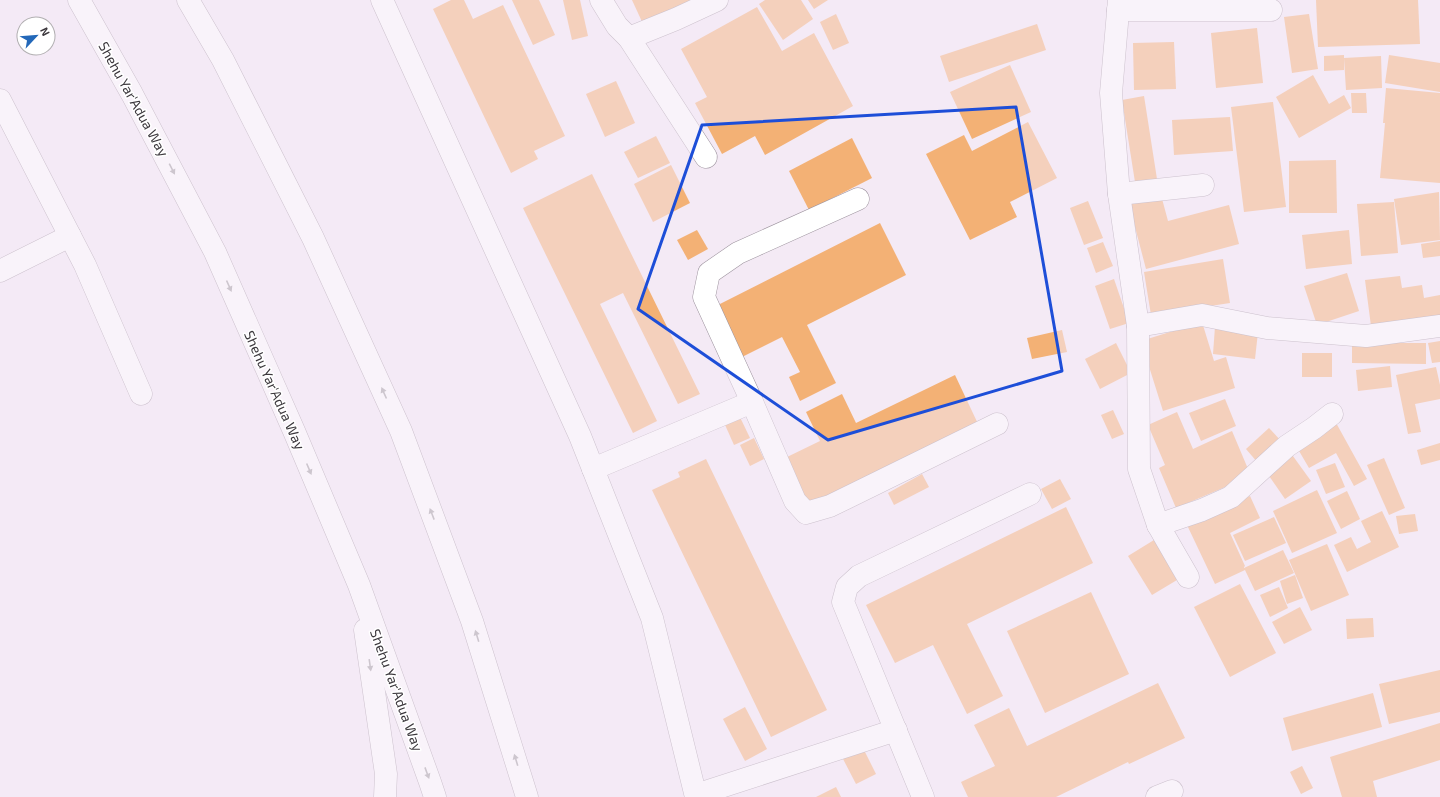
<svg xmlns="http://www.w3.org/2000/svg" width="1440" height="797" font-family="'Exo 2',sans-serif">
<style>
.building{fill:#f3b175}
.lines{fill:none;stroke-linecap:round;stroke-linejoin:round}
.minor-casing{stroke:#9d939e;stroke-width:23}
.highway-casing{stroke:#9d939e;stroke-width:23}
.minor{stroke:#fff;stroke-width:22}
.highway{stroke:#fff;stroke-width:22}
.oneway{fill:#9e9c9e}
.marked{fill:none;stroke:#1d4ed8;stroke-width:3;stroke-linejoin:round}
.labels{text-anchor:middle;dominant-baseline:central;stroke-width:3;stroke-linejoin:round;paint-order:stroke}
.street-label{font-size:14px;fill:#3c383d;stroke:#fff}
</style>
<rect width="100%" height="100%" fill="#f4eaf5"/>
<g class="building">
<path d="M451 0H464L473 19 503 5 565 136 534 151 538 159 511 173 433 9Z"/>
<path d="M512 0H539L555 35 533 45Z"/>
<path d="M563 0H580L588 36 572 40Z"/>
<path d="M632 0H700L644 26Z"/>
<path d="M765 0H801L813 19 783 40 759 4Z"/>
<path d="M808 0H828L814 9Z"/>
<path d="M1316 0H1418L1420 44 1318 47Z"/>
<path d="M757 7 782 51 814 33 853 106 765 155 755 136 722 154 695 103 707 97 681 49Z"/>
<path d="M836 14 849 43 833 50 820 22Z"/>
<path d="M1309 14 1318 69 1292 73 1284 17Z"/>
<path d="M1037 24 1046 50 949 82 940 56Z"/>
<path d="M1257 28 1263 83 1216 88 1211 33Z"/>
<path d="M1174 42 1176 89 1134 90 1133 43Z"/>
<path d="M1344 55V70L1324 71V56Z"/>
<path d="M1389 55 1440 63V92L1385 83Z"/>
<path d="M1381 56 1382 88 1346 90 1344 58Z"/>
<path d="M1010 65 1031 112 972 139 950 92Z"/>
<path d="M1313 75 1329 104 1344 95 1351 108 1299 138 1276 97Z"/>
<path d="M616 81 635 123 605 137 586 94Z"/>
<path d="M1386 88 1440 93V183L1380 178 1385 123H1383Z"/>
<path d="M1351 93H1366L1367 113H1352Z"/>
<path d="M1144 96 1157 179 1135 182 1122 100Z"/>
<path d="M1273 102 1286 207 1244 212 1231 107Z"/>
<path d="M1230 117 1233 151 1174 155 1172 120Z"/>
<path d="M1028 122 1057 178 1010 202 1017 217 970 240 926 154 964 135 972 151Z"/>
<path d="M656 136 670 163 638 178 624 152Z"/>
<path d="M852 138 872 178 809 210 789 171Z"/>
<path d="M1336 160 1337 213H1289V161Z"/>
<path d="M671 165 690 203 653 222 634 184Z"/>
<path d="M592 174 700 394 678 404 623 293 600 304 657 421 633 433 523 208Z"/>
<path d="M1439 192 1440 240 1401 245 1394 199Z"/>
<path d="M1161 195 1168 221 1229 205 1239 244 1146 269 1129 204Z"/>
<path d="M1088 201 1103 238 1084 245 1070 208Z"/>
<path d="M1394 202 1398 253 1361 256 1357 204Z"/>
<path d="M880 223 906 275 807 325 836 383 800 401 789 377 800 372 782 337 740 358 714 307Z"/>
<path d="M697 230 708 249 688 260 677 240Z"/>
<path d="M1349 230 1352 264 1306 269 1302 235Z"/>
<path d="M1440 241V256L1423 258 1421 244Z"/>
<path d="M1103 242 1113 266 1096 273 1087 248Z"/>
<path d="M1223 259 1230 303 1151 315 1144 272Z"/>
<path d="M1347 273 1359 311 1317 325 1304 286Z"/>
<path d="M1400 276 1402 288 1422 285 1424 298 1440 295V317L1371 326 1365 280Z"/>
<path d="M1114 279 1129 323 1110 329 1095 286Z"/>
<path d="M1202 322 1214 361 1226 357 1235 388 1163 411 1141 341Z"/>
<path d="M1215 327 1258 332 1255 359 1213 354Z"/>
<path d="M1062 330 1067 352 1032 359 1027 338Z"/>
<path d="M1440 341V362L1432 363 1428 343Z"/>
<path d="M1116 343 1131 373 1100 389 1085 359Z"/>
<path d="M1352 343H1426V364L1352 363Z"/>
<rect x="1302" y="353" width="30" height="24"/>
<path d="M1390 366 1392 387 1358 391 1356 370Z"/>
<path d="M1436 367 1440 385V399L1415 404 1421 432 1408 434 1396 375Z"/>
<path d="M955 375 979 426 810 508 785 458 820 441 806 412 842 394 856 423Z"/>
<path d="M1225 399 1236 426 1201 441 1189 413Z"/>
<path d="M1113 410 1124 434 1112 439 1101 415Z"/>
<path d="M737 411 750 438 734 445 722 418Z"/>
<path d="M1177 412 1193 449 1232 431 1251 476 1176 508 1159 468 1165 465 1148 425Z"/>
<path d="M1335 421 1367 479 1354 486 1336 453 1309 468 1295 444Z"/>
<path d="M1269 428 1282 442 1258 463 1246 449Z"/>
<path d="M754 438 764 459 750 466 740 445Z"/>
<path d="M1440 443V460L1421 465 1417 450Z"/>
<path d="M1290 452 1311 481 1285 499 1265 470Z"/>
<path d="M1384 458 1405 508 1389 515 1367 465Z"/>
<path d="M706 459 827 710 771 737 652 490 680 477 678 472Z"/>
<path d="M1335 463 1345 487 1326 494 1316 470Z"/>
<path d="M922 474 929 487 894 505 888 493Z"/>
<path d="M1060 479 1071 499 1052 509 1041 489Z"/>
<path d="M1317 490 1337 533 1292 553 1273 511Z"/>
<path d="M1347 491 1360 519 1341 529 1327 501Z"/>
<path d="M1250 496 1260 518 1230 533 1245 566 1244 567V568L1283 550 1294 573 1255 591 1245 570 1215 584 1187 525Z"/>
<path d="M1066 507 1093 563 967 624 1003 696 967 714 933 645 895 663 866 605Z"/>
<path d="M1382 511 1399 547 1347 572 1334 545 1351 537 1357 549 1371 542 1361 521Z"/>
<path d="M1415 514 1418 531 1399 534 1396 516Z"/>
<path d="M1274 517 1286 543 1245 561 1233 535Z"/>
<path d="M1154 540 1177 580 1152 595 1128 556Z"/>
<path d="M1327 544 1349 595 1311 611 1289 560Z"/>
<path d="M1295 575 1303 598 1287 604 1280 581Z"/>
<path d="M1240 584 1276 653 1230 677 1194 607Z"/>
<path d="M1279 587 1288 608 1270 617 1260 595Z"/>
<path d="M1091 592 1129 674 1045 713 1007 631Z"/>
<path d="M1300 607 1312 630 1284 644 1272 622Z"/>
<path d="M1373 618 1374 637 1347 639 1346 619Z"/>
<path d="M1440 670V712L1389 724 1379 684Z"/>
<path d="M1158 683 1185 738 1129 764 1128 762 1056 797H968L961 782 995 766 974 725 1009 708 1027 746Z"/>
<path d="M1373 693 1382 727 1292 751 1283 718Z"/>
<path d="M745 707 767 749 745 761 723 719Z"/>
<path d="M1440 723V760L1373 781 1377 797H1342L1330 757Z"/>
<path d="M861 744 876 774 856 784 841 755Z"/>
<path d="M1302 766 1313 788 1301 794 1290 772Z"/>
<path d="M836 787 841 797H816Z"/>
</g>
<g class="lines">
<g class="minor-casing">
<g id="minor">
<path d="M382 0 580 436 652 618 696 797"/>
<path d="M601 0 617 26 629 38 676 19 717 0"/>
<path d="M1119 0 1111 93 1119 194 1138 326 1202 315 1267 328 1366 336 1440 326"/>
<path d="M1118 10H1271"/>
<path d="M629 38 706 157"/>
<path d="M0 100 85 265 141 394"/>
<path d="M1119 194 1203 185"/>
<path d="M0 271 70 236"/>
<path d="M1138 326 1139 469 1158 525 1188 577"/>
<path d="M752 402 704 297 709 273 738 253 858 199"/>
<path d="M593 469 752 402 795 501 806 513 830 506 997 424"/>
<path d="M1158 525 1202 510 1231 497 1287 446 1314 428 1332 414"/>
<path d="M696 795 896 730"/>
<path d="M923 797 843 602 847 587 859 576 1030 494"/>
<path d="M1157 797 1172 791"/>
</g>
</g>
<g class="highway-casing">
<g id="highway">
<path d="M79 0 132 94 215 252 294 431 359 585 430 782 435 797"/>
<path d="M188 0 223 60 313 238 401 431 472 621 527 797"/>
<path d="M365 630 386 774 385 797"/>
</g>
</g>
<use href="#minor" class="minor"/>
<use href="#highway" class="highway"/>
</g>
<defs><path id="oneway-solid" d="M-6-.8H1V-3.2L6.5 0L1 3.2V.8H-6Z"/></defs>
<g class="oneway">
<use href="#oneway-solid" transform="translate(172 169) rotate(63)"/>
<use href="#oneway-solid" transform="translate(229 286) rotate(66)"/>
<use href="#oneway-solid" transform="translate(384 393) rotate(-114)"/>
<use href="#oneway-solid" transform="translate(309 469) rotate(67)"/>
<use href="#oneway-solid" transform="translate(432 514) rotate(-111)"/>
<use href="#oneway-solid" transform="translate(477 636) rotate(-107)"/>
<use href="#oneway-solid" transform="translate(370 665) rotate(82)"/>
<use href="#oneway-solid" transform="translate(516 760) rotate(-107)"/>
<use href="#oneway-solid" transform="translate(427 773) rotate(70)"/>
</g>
<path d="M0 0H1440V797H0ZM1016 107 1062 371 828 440 638 309 702 125Z" fill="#f4eaf5" fill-opacity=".55" fill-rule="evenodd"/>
<path class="marked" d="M1016 107 1062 371 828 440 638 309 702 125Z"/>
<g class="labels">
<g class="street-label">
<text transform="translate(134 99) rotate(61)">Shehu Yar'Adua Way</text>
<text transform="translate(275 390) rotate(66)">Shehu Yar'Adua Way</text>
<text transform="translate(397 690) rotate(70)">Shehu Yar'Adua Way</text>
</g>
</g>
<g transform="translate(36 36) rotate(64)"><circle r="19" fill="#ffffff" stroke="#b1afb1"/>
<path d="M0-3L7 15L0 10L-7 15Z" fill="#2368b9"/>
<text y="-6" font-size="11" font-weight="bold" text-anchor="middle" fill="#3c383d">N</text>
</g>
</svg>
